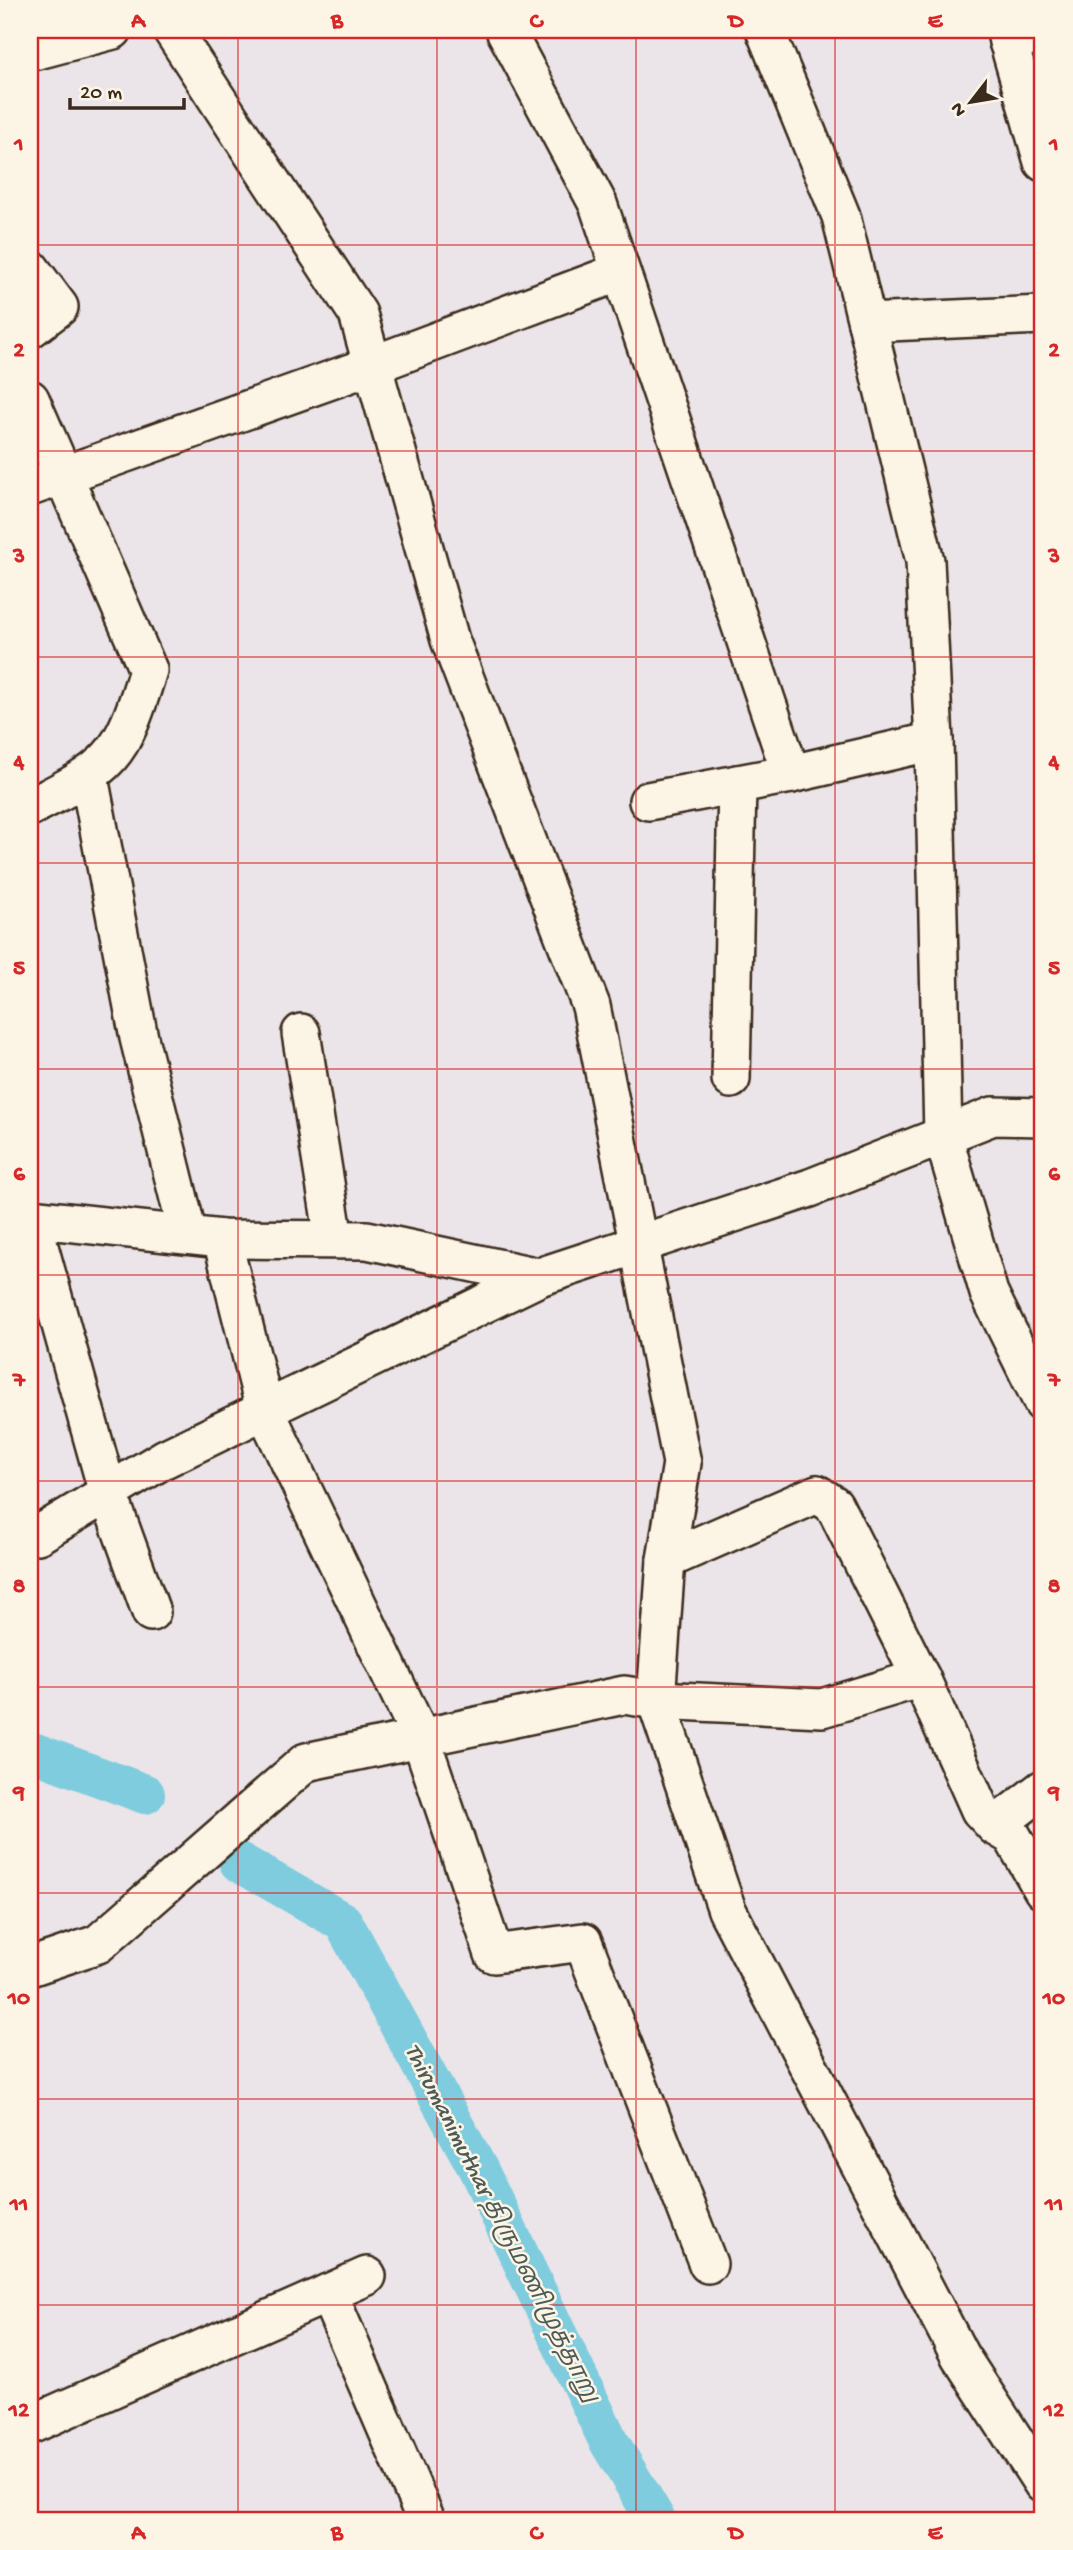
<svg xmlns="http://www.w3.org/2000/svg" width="1073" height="2550" font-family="'Gochi Hand','Noto Sans Tamil',sans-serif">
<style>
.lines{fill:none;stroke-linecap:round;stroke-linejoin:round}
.canal{stroke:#7fccde;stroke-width:40}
.minor-casing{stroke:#3b2a1e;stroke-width:42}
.minor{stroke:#fcf5e5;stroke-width:37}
.grid{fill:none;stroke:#d62828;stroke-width:2;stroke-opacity:0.55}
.labels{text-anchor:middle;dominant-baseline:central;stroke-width:5;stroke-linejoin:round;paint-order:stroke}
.water-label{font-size:24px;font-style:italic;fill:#4f5b58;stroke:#fcf5e5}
.neatline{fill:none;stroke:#d62828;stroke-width:2.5}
.grid-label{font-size:23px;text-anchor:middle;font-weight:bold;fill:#d62828}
</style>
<rect width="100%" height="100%" fill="#ebe5e9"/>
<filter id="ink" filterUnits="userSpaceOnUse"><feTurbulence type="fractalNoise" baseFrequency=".0143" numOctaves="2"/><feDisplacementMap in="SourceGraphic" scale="14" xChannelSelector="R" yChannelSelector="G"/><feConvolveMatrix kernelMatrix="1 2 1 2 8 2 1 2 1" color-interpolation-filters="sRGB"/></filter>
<g filter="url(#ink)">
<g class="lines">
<g class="canal">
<path d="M30 1751 145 1794"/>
<path d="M239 1862 343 1922 478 2169 608 2440 656 2520"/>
</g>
<g class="minor-casing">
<g id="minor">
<path d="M172 30 358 314 450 640 591 1006 682 1463 666 1560 656 1700 727 1910 960 2356 1043 2484"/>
<path d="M505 30 598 204 791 774"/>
<path d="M765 30 841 216 925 561 934 741 943 1136 989 1293 1043 1403"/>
<path d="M1005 30 1043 162"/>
<path d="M1008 42 1043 33"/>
<path d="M30 52 113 30"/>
<path d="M30 268 59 307 30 329"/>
<path d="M867 323 1043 315"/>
<path d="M30 399 148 670C121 759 112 766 30 807"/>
<path d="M30 487 373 365 620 272"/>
<path d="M89 777 139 1038 188 1235"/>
<path d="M648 801 791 774 934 741"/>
<path d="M301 1033 334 1239"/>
<path d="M731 1079 737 784"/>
<path d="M30 1218 222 1239 367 1240 539 1277"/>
<path d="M31 1218 108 1493 151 1612"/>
<path d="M222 1239 265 1410 420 1736 494 1954 583 1942 708 2264"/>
<path d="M38 1535 164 1459 539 1277 810 1188 993 1116 1043 1117"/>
<path d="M666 1560 817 1494 834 1505 921 1678 980 1810 995 1826 1012 1836 1043 1890"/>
<path d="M995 1826 1043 1789"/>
<path d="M30 1967 98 1944 306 1762 624 1695 656 1700 822 1708 921 1678"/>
<path d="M328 2293 426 2520"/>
<path d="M30 2425 367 2276"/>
</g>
</g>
<use href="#minor" class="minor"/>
</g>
</g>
<path class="grid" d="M238 30V2520M437 30V2520M636 30V2520M835 30V2520M30 245H1043M30 451H1043M30 657H1043M30 863H1043M30 1069H1043M30 1275H1043M30 1481H1043M30 1687H1043M30 1893H1043M30 2099H1043M30 2305H1043"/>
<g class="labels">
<g class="water-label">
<text transform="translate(500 2224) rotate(63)">Thirumanimuthar திருமணிமுத்தாறு</text>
</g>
</g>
<rect width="1073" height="2550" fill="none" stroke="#fcf5e5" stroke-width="77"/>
<g transform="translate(971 102) rotate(239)" stroke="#fcf5e5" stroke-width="5" paint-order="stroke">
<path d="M0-5L12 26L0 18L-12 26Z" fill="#3b2a1e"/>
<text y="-10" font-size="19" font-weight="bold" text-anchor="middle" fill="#3b2a1e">N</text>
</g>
<path d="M70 98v10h114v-10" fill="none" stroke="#3b2a1e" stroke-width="3.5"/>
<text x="80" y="98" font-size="21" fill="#3b2a1e" stroke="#fcf5e5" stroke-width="5" paint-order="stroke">20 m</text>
<rect x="38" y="38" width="996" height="2474" class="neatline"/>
<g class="grid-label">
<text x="138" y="27">A</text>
<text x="337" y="27">B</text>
<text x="536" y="27">C</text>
<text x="736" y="27">D</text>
<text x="935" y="27">E</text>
<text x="19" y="150">1</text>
<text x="1054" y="150">1</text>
<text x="19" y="356">2</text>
<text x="1054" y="356">2</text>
<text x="19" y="562">3</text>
<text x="1054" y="562">3</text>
<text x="19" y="768">4</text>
<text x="1054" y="768">4</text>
<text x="19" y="974">5</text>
<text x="1054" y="974">5</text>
<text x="19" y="1180">6</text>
<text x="1054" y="1180">6</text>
<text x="19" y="1386">7</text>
<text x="1054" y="1386">7</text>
<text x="19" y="1592">8</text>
<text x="1054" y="1592">8</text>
<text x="19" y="1798">9</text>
<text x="1054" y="1798">9</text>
<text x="19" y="2004">10</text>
<text x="1054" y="2004">10</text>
<text x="19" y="2210">11</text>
<text x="1054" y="2210">11</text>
<text x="19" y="2416">12</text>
<text x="1054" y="2416">12</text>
<text x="138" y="2539">A</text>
<text x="337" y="2539">B</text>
<text x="536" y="2539">C</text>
<text x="736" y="2539">D</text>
<text x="935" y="2539">E</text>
</g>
</svg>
